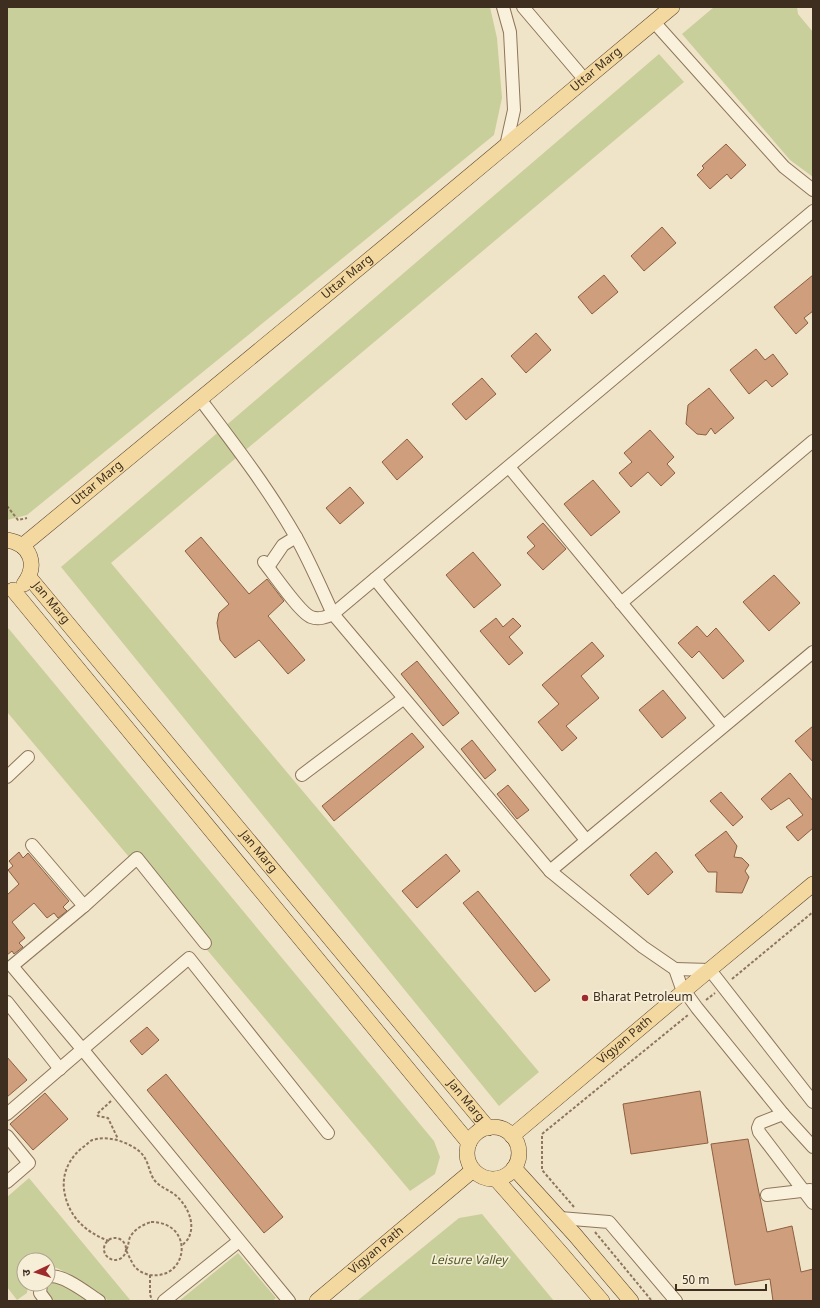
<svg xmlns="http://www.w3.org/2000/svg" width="820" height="1308" font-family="Georgia,'Noto Sans Devanagari',serif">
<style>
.green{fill:#c9cf9b}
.building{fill:#cf9f7d;stroke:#8d5f41}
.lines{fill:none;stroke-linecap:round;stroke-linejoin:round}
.minor-casing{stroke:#8d765c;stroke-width:14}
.major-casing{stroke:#5b4430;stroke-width:16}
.path{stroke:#8d765c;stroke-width:2;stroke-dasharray:3 2;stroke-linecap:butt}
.minor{stroke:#faf1dc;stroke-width:12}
.major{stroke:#f3d9a0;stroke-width:15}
.poi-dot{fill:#9e2a2b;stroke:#f7eed8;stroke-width:1.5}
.labels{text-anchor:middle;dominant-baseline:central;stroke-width:3.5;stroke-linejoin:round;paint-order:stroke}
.street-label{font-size:12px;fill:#3d2e20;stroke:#f7eed8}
.poi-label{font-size:12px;fill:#3d2e20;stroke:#f7eed8;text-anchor:start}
.park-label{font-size:12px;font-style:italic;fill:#4d5a26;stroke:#f7eed8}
</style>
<rect width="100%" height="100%" fill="#f0e4c8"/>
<g class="green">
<path d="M7 7H490L497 38 502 98 494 135 27 515 7 520Z"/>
<path d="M714 7H797L798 14 813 32V177L790 160 682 34Z"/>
<path d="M659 54 684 82 111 563 539 1072 499 1106 61 567Z"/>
<path d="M7 628 9 629 434 1141 440 1157 435 1174 410 1191 7 712Z"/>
<path d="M29 1178 131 1301H109L71 1275 57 1268 48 1267V1260H24V1284H28L27 1293 17 1300 7 1287V1197Z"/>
<path d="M482 1214 554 1301H357L459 1218Z"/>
<path d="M238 1253 276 1298 272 1301H179Z"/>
<path d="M59 1282 89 1301H51L45 1290 50 1283Z"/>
</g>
<g class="building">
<path d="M726 144 746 165 731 179 727 174 710 189 697 175 704 168 702 166Z"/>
<path d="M662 227 676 243 644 271 631 256Z"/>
<path d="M604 275 618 292 592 314 578 297Z"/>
<path d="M813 275V311L804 318 808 323 796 334 774 307Z"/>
<path d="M536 333 551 350 526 373 511 356Z"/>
<path d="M756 349 765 360 773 354 788 374 772 387 766 380 749 394 730 370Z"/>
<path d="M482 378 496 394 466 420 452 404Z"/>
<path d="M709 388 734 418 715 434 711 428 706 435 697 434 686 424 688 405Z"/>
<path d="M650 430 674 457 667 464 675 473 661 486 648 472 631 487 619 473 632 462 624 453Z"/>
<path d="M407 439 423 457 397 480 382 462Z"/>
<path d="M593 480 620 512 591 536 564 504Z"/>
<path d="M350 487 364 503 340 524 326 508Z"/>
<path d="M543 523 566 549 543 570 527 553 535 546 527 537Z"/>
<path d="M201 537 249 594 267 579 284 601 268 616 305 660 288 674 259 640 235 658 220 640 217 623 219 613 229 604 185 551Z"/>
<path d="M473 552 501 585 474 608 446 575Z"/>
<path d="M774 575 800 603 769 631 743 602Z"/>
<path d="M496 618 503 627 513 618 521 626 509 637 523 653 509 665 480 631Z"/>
<path d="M697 626 707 637 716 628 744 661 723 679 699 651 692 658 678 643Z"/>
<path d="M592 642 604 656 581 676 599 698 566 726 577 738 562 751 538 722 559 704 542 685Z"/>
<path d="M417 661 459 713 443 726 401 674Z"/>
<path d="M663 690 686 718 662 738 639 710Z"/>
<path d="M813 726V762L795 741Z"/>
<path d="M412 733 424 747 334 821 322 806Z"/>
<path d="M472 740 496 770 485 779 461 749Z"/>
<path d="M790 773 813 801V828L798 841 786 827 803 815 789 798 771 810 761 799Z"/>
<path d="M508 785 529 810 517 819 497 794Z"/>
<path d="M721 792 743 817 733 826 710 801Z"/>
<path d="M726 831 737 846 734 857 742 858 749 865 745 871 749 877 742 893 716 892 717 872H708L695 855Z"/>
<path d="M19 852 23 858 28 853 69 901 63 907 67 911 58 918 54 913 47 918 34 903 12 922 25 938 19 943 23 947 14 954 12 951 7 955V895L19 884 8 870 13 866 9 861Z"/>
<path d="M656 852 673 872 648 895 630 875Z"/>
<path d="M446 854 460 871 417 908 402 891Z"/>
<path d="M478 891 550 980 535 992 463 903Z"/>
<path d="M147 1027 159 1040 142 1055 130 1041Z"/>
<path d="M7 1057 27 1080 7 1097Z"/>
<path d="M166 1074 283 1217 264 1233 147 1090Z"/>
<path d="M700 1091 708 1143 631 1154 623 1104Z"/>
<path d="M45 1093 68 1119 33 1150 10 1124Z"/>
<path d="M748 1139 767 1232 792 1226 801 1272 813 1269V1301H773L770 1279 735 1285 711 1144Z"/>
</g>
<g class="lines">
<g class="minor-casing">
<g id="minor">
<path d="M503 7 510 32 514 110 506 146"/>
<path d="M523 7 585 80"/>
<path d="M654 22 784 167 813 190"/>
<path d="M200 399C234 444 268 488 296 537 310 562 321 588 333 614L550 871 643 947 675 969 681 986 697 1008 783 1114 813 1147"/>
<path d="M509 467 723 726"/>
<path d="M264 562C273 573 300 613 311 617 319 620 326 617 333 614L813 211"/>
<path d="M268 567 283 545 296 537"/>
<path d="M375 579 586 840"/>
<path d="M621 603 813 441"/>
<path d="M302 775 403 699"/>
<path d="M7 777 28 757"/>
<path d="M32 845 84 906 12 966 83 1050 289 1301"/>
<path d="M550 871 813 652"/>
<path d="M84 906 137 858 205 943"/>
<path d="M675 969 710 970 813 1102"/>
<path d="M7 1002 60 1069"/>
<path d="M7 1114 189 958 328 1133"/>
<path d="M783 1114 760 1123 758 1128 759 1132 813 1203"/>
<path d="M7 1136 29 1163 7 1182"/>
<path d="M767 1195 810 1190"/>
<path d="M560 1218 609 1222 676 1301"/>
<path d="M48 1277C61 1272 88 1294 99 1301"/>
<path d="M41 1284 40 1293 46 1301"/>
<path d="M164 1301 239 1241"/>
</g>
</g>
<g class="major-casing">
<g id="major">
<path d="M7 540C31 544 38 565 24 584"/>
<path id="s1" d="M22 546 388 244 672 7"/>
<path id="s2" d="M29 577 488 1128"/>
<path d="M13 590 469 1143"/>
<circle cx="493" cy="1153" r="26"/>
<path id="s3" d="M512 1136 696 981 813 884"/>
<path d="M514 1168 575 1235 631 1301"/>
<path d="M496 1179 560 1252 602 1301"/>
<path id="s4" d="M317 1301 473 1170"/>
</g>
</g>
<g class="path">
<path d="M7 506 18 520 27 518"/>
<path d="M732 979 813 912"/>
<path d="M706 1000 715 993"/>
<path d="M111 1101 97 1114 98 1116 108 1118 118 1139"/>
<path d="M574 1207 542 1170V1134L688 1015"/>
<path d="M151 1222C195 1222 189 1280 150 1275 144 1274 136 1270 133 1264 130 1259 128 1254 126 1250 129 1246 128 1242 130 1237 135 1229 142 1225 151 1222Z"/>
<path d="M595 1232 652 1301"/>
<circle cx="115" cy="1249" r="11"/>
<path d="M109 1241C87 1233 70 1218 65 1195 60 1174 70 1156 86 1145 88 1143 91 1140 93 1140 108 1135 128 1142 139 1151 150 1160 148 1174 156 1182 161 1187 168 1190 174 1194 186 1203 196 1222 189 1237 188 1240 184 1243 182 1246"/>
<path d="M150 1275V1294L152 1301"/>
</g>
<use href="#minor" class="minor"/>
<use href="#major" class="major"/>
</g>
<circle class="poi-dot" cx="585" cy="998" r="4"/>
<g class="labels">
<g class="street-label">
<text stroke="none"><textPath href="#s1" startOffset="746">Uttar Marg</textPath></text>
<text stroke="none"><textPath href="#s1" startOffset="422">Uttar Marg</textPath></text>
<text stroke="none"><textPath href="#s1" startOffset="98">Uttar Marg</textPath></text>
<text stroke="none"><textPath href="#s2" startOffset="34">Jan Marg</textPath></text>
<text stroke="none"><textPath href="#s2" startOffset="358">Jan Marg</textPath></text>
<text stroke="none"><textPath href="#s3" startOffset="148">Vigyan Path</textPath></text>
<text stroke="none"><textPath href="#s2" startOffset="682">Jan Marg</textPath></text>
<text stroke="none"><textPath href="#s4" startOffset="78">Vigyan Path</textPath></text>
</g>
<g class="poi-label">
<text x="593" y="998">Bharat Petroleum</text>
</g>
<g class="park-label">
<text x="469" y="1261">Leisure Valley</text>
</g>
</g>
<rect width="820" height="1308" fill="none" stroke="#3d2e20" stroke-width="16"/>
<g transform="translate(36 1272) rotate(266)"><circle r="19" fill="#f7eed8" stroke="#ada18e"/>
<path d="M0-3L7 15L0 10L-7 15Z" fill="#9e2a2b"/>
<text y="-6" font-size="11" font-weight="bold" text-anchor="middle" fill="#3d2e20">उ</text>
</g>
<path d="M676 1284v6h90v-6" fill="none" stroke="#3d2e20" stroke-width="2"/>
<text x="682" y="1284" font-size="12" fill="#3d2e20" stroke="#f7eed8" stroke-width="3" paint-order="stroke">50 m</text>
</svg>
